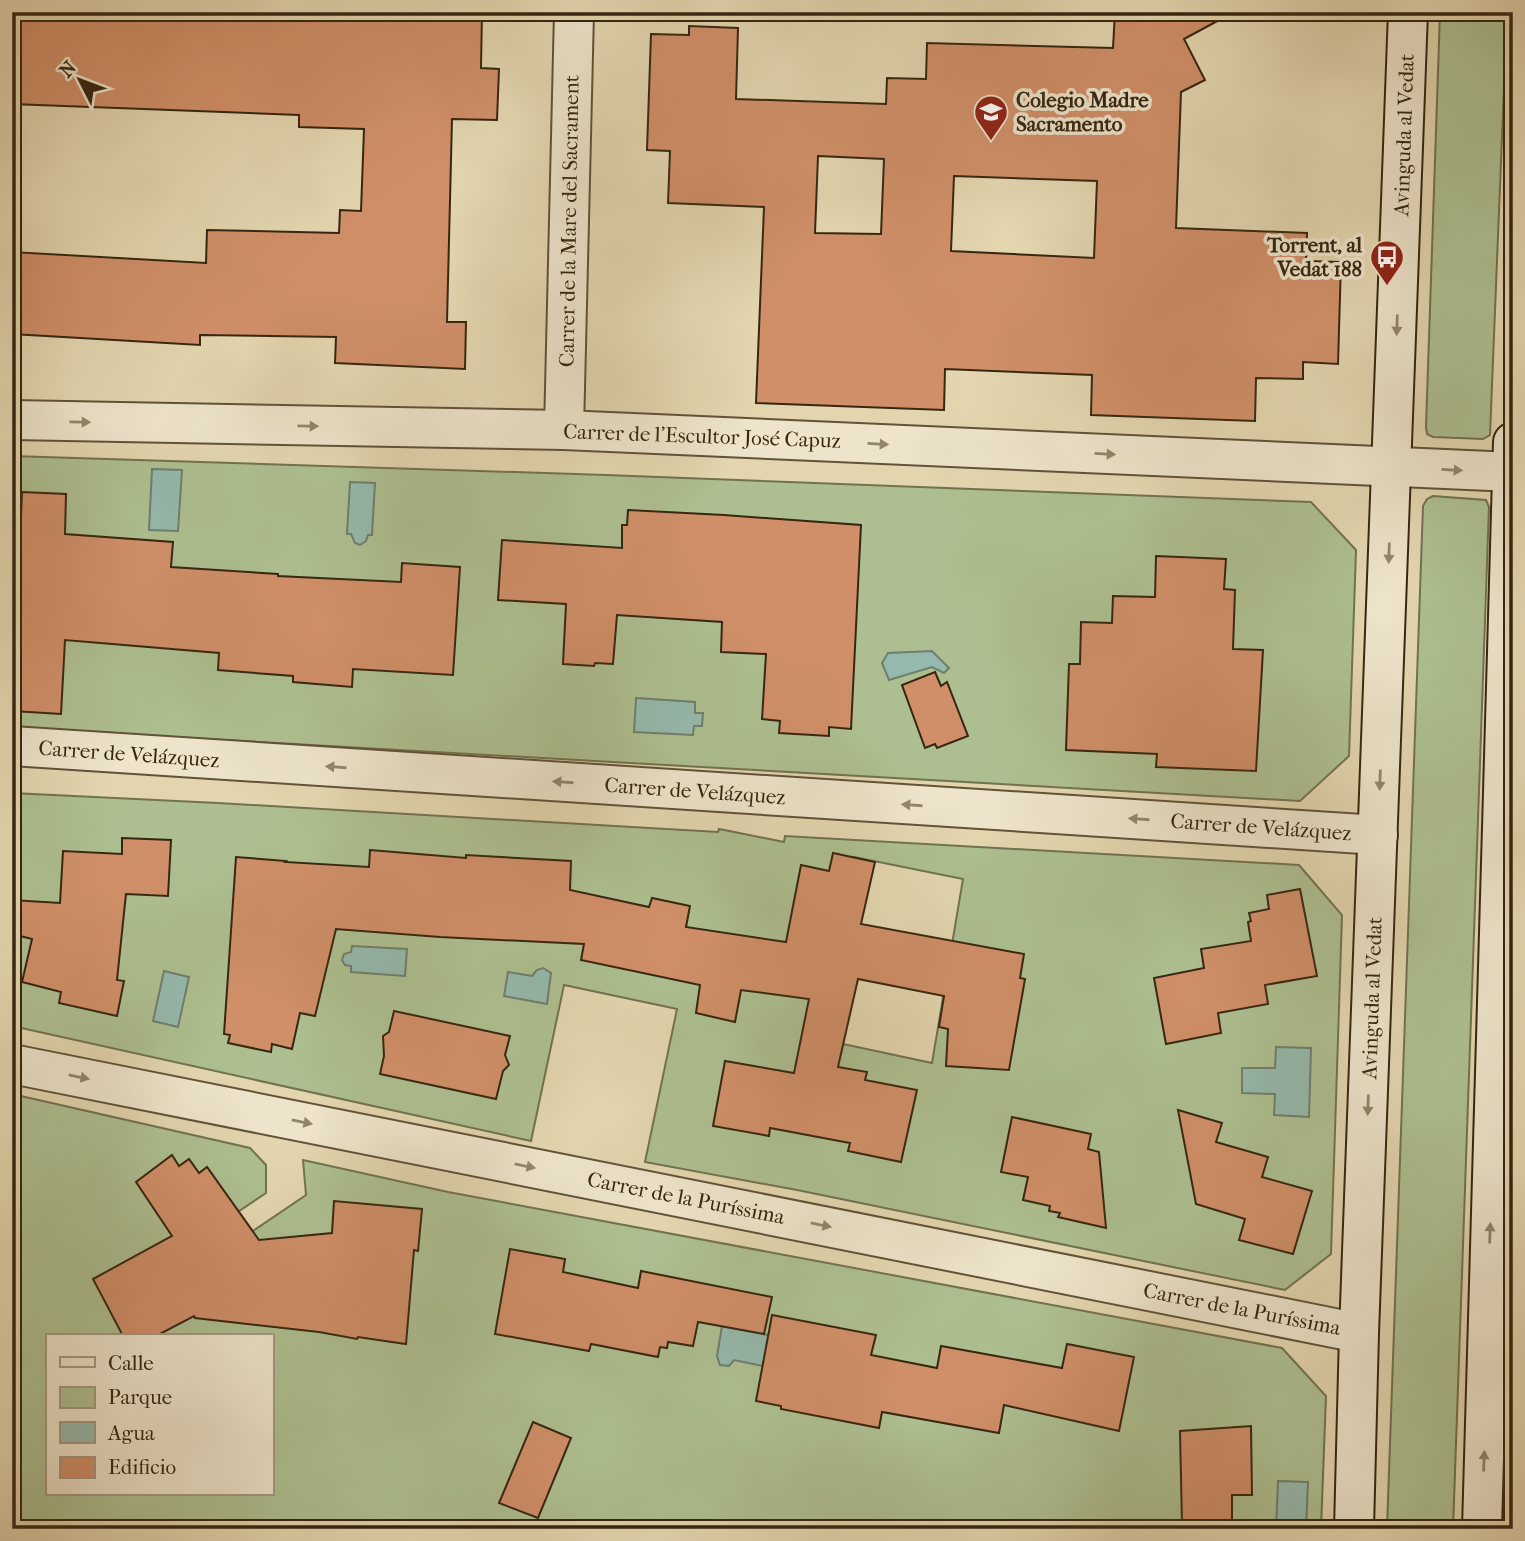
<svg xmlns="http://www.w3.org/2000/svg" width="1525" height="1541" font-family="'IM FELL French Canon',serif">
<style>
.green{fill:#adbf90;stroke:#727250;stroke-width:2;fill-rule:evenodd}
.water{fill:#95b9ac;stroke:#6f7e6e;stroke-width:2}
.building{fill:#d08f69;stroke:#362611;stroke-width:2;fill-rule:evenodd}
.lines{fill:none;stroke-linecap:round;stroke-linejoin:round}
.street-casing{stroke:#615238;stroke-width:42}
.secondary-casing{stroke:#362611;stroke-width:42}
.street{stroke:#ede4cb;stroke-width:38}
.secondary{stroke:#ede4cb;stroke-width:38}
.oneway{fill:#92856e}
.labels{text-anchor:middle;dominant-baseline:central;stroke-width:7;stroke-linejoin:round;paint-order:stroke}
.poi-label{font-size:21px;font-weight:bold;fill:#362611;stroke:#ede4cb;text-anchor:start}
.street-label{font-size:21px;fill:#362611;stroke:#ede4cb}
</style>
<rect width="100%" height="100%" fill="#e3d6af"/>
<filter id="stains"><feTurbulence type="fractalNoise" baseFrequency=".00286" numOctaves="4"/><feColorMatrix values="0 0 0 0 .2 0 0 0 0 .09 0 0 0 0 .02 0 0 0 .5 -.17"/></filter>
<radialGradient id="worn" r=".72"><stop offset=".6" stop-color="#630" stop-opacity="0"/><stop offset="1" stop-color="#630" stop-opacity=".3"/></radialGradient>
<g class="green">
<path d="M1440 12H1507L1490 435 1483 439 1433 437 1427 434 1426 427Z"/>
<path d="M12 456 606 475 1311 502 1356 550 1349 756 1300 801 12 728Z"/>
<path d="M1433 496 1486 500 1489 507 1453 1529H1387L1423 506 1427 499Z"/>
<path d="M12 793 218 803 718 832 719 829 784 842 785 836 1299 865 1342 915 1331 1254 1285 1290 797 1190 645 1162 677 1009 564 985 531 1141 12 1026ZM854 857 963 879 932 1063 815 1038Z"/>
<path d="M12 1094 250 1148 266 1165V1193L163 1262 176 1283 306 1195 303 1160 448 1192 1282 1348 1326 1396 1321 1529H12ZM47 1336H271V1494H47Z"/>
</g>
<g class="water">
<path d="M152 469 182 470 178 531 149 530Z"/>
<path d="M350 482 375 483 372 535H368L366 541 360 545 355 543 351 534H347Z"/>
<path d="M932 651 949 668 944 673 932 667 889 680 882 663 888 653Z"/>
<path d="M636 698 695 702V713H703L702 726H694L693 735 634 732Z"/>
<path d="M352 946 407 949 405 976 351 972V966L345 965 342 960 344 954 351 952Z"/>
<path d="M543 968 551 973 547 1004 504 996 508 972 532 976 537 970Z"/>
<path d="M164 971 189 977 178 1027 153 1021Z"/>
<path d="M1276 1047 1311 1048 1309 1117 1274 1115 1275 1094 1242 1093V1068H1275Z"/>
<path d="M722 1326 778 1337 773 1368 734 1360 729 1366 720 1365 717 1356Z"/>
<path d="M1278 1481 1308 1482 1306 1529H1276Z"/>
</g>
<g class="building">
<path d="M12 12H482L481 68 499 69 497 120 452 119 447 322H466L465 369 335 363 336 337 200 335V345L12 334V252L206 263 207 230 339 233 340 210 361 211 364 129 299 127V115L12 104Z"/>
<path d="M1115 12H1234L1184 39 1205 80 1181 92 1176 228 1307 233 1306 261 1341 262 1338 364 1303 362V379L1256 378 1255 421 1091 415 1092 375 945 369 944 410 756 403 764 207 668 203 670 151 647 150 651 34 689 35V26L738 28 736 99 886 104 887 78 926 79 927 43 1113 48ZM818 156 884 159 881 234 815 233ZM954 176 1097 181 1094 258 951 251Z"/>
<path d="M22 492 66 494 65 534 173 542 171 567 278 574V576L401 582 402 563 460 567 453 675 353 669 352 687 293 682V676L218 670 219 653 65 640 61 714 13 711Z"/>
<path d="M628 510 724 515 861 525 851 729 829 727V736L779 733 780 721 762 719 766 654 721 652 722 622 617 615 613 664 595 663 594 666 563 664 566 604 498 600 502 540 622 548V525H627Z"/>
<path d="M1156 556 1226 559 1224 589 1235 590 1233 649 1263 650 1256 771 1156 767 1157 754 1066 750 1069 664H1080L1081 622 1112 623 1113 596 1155 597Z"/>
<path d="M935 672 941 686 947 682 968 736 937 748 935 744 925 748 902 685Z"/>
<path d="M122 838 171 840 168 896 126 894 117 980 124 981 117 1016 59 1003 61 992 22 982 32 939 12 934V900L60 903 63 851 122 854Z"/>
<path d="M370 850 466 858V855L571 861 570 890 649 907 652 898 690 906 686 927 786 942 801 865 829 871 833 853 875 862 861 924 1024 954 1020 978 1025 979 1009 1070 946 1066 948 1029 939 1027 944 996 858 979 838 1067 867 1072 865 1080 917 1090 901 1162 848 1151 850 1143 770 1128 769 1136 713 1126 725 1061 794 1073 809 999 741 990 735 1022 696 1013 700 985 581 960 584 944 440 937 336 929 315 1016 300 1013 292 1049 272 1044 271 1052 228 1043 230 1035 224 1034 236 857 286 861 285 862 369 867Z"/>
<path d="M1300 889 1317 976 1265 985 1268 1004 1218 1013 1221 1033 1166 1044 1154 978 1204 968 1201 949 1251 941 1248 922 1251 921 1249 913 1269 909 1267 895Z"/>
<path d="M394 1011 510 1036 505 1055 509 1065 503 1071 496 1099 380 1074 384 1056 383 1036 389 1032Z"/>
<path d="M1178 1110 1222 1123 1216 1142 1268 1157 1262 1177 1312 1191 1293 1254 1239 1240 1245 1219 1196 1204Z"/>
<path d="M1012 1117 1091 1134 1088 1149 1099 1152 1106 1228 1058 1217 1060 1213 1049 1211 1050 1206 1023 1200 1028 1177 1001 1172Z"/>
<path d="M172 1155 179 1166 189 1159 199 1173 207 1167 259 1240 332 1233 334 1201 422 1209 418 1251 414 1250 406 1344 358 1337 357 1339 319 1332 195 1318 194 1316 156 1336H123L93 1279 172 1236 136 1182Z"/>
<path d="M510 1249 565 1259 563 1272 638 1288 641 1271 772 1297 764 1334 698 1322 693 1346 668 1342 667 1348 660 1347 658 1357 591 1344 589 1351 495 1334Z"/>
<path d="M772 1315 876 1335 871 1355 937 1368 941 1346 1062 1368 1067 1344 1134 1357 1119 1431 1004 1405 999 1433 882 1412 879 1428 781 1409V1406L756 1401Z"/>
<path d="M533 1422 571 1438 538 1518 499 1503Z"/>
<path d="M1251 1426 1252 1495H1232V1522L1182 1524 1180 1431Z"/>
</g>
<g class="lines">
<g class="street-casing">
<g id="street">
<path d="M12 420 564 430 1513 472"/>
<path d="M564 430 574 12"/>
<path d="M12 746 1378 835"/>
<path d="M12 1064 1359 1333"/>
</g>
</g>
<g class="secondary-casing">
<g id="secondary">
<path d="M1354 1529 1359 1333 1408 12"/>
<path d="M1482 1529 1513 442"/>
</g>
</g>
<use href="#street" class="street"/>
<use href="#secondary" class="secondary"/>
</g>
<defs><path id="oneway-solid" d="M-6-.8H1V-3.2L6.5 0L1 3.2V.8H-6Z" transform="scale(1.75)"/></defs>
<g class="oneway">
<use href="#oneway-solid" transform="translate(1397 325) rotate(92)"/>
<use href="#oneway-solid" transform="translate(80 422) rotate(1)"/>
<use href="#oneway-solid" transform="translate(308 426) rotate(1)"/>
<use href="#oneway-solid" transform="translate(878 444) rotate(3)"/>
<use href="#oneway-solid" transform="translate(1105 454) rotate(3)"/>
<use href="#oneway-solid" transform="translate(1452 470) rotate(3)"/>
<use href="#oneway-solid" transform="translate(1389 553) rotate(92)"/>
<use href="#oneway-solid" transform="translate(336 767) rotate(-176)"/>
<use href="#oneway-solid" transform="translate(1380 780) rotate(92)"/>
<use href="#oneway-solid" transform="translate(563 782) rotate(-176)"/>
<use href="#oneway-solid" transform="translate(912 805) rotate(-176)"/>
<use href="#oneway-solid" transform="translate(1139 819) rotate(-176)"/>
<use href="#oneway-solid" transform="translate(79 1077) rotate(11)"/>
<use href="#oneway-solid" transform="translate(1368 1105) rotate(92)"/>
<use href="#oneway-solid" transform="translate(302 1122) rotate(11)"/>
<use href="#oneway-solid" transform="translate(525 1166) rotate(11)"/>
<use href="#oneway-solid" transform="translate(821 1225) rotate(11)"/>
<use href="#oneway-solid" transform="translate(1490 1233) rotate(-88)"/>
<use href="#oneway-solid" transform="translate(1484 1461) rotate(-88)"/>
</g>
<defs>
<g id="school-pin" transform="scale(1.75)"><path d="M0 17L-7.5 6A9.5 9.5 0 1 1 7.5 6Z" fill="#8f2418" stroke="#ede4cb"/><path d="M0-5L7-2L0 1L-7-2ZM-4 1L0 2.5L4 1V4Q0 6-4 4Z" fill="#fff"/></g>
<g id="bus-pin" transform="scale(1.75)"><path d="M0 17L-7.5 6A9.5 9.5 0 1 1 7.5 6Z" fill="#8f2418" stroke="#ede4cb"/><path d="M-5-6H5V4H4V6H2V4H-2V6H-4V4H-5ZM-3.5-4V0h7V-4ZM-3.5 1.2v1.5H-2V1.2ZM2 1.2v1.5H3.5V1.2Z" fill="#fff"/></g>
</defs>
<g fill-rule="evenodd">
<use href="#school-pin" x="991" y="112"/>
<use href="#bus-pin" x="1387" y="257"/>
</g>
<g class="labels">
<g class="poi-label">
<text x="1016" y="100">Colegio Madre<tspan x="1016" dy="24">Sacramento</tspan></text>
<text x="1362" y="245" text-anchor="end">Torrent, al<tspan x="1362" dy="24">Vedat 188</tspan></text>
</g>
<g class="street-label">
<text transform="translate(1404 135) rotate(-88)">Avinguda al Vedat</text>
<text transform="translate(569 221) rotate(-89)">Carrer de la Mare del Sacrament</text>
<text transform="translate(702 436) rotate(2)">Carrer de l'Escultor José Capuz</text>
<text transform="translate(129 754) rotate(4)">Carrer de Velázquez</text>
<text transform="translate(695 791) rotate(4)">Carrer de Velázquez</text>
<text transform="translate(1261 827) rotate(4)">Carrer de Velázquez</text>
<text transform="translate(1372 998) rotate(-88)">Avinguda al Vedat</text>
<text transform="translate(686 1198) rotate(11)">Carrer de la Puríssima</text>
<text transform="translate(1242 1309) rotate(11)">Carrer de la Puríssima</text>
</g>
</g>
<rect width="1525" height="1541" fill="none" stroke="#e3d6af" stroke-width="42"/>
<rect x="14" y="14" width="1497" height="1513" fill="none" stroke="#362611" stroke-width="3.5"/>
<rect x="21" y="21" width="1483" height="1499" fill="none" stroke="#362611" stroke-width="2"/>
<rect x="46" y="1334" width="228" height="161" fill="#ede4cb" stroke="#a49881" stroke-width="2"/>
<rect x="60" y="1357" width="35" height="10" fill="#ede4cb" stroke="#a49881" stroke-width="2"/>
<text x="108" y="1370" font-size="21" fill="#362611">Calle</text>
<rect x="60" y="1387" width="35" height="21" fill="#adbf90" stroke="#a49881" stroke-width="2"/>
<text x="108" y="1404" font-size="21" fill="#362611">Parque</text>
<rect x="60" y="1422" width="35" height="21" fill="#95b9ac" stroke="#a49881" stroke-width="2"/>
<text x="108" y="1440" font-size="21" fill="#362611">Agua</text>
<rect x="60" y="1457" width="35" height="21" fill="#d08f69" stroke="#a49881" stroke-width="2"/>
<text x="108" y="1474" font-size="21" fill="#362611">Edificio</text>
<g transform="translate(80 80) rotate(312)" stroke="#ede4cb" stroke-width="5" paint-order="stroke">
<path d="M0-5L12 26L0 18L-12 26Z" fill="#362611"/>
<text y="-10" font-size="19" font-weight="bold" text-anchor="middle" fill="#362611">N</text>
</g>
<rect width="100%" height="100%" filter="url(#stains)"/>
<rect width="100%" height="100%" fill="url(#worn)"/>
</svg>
